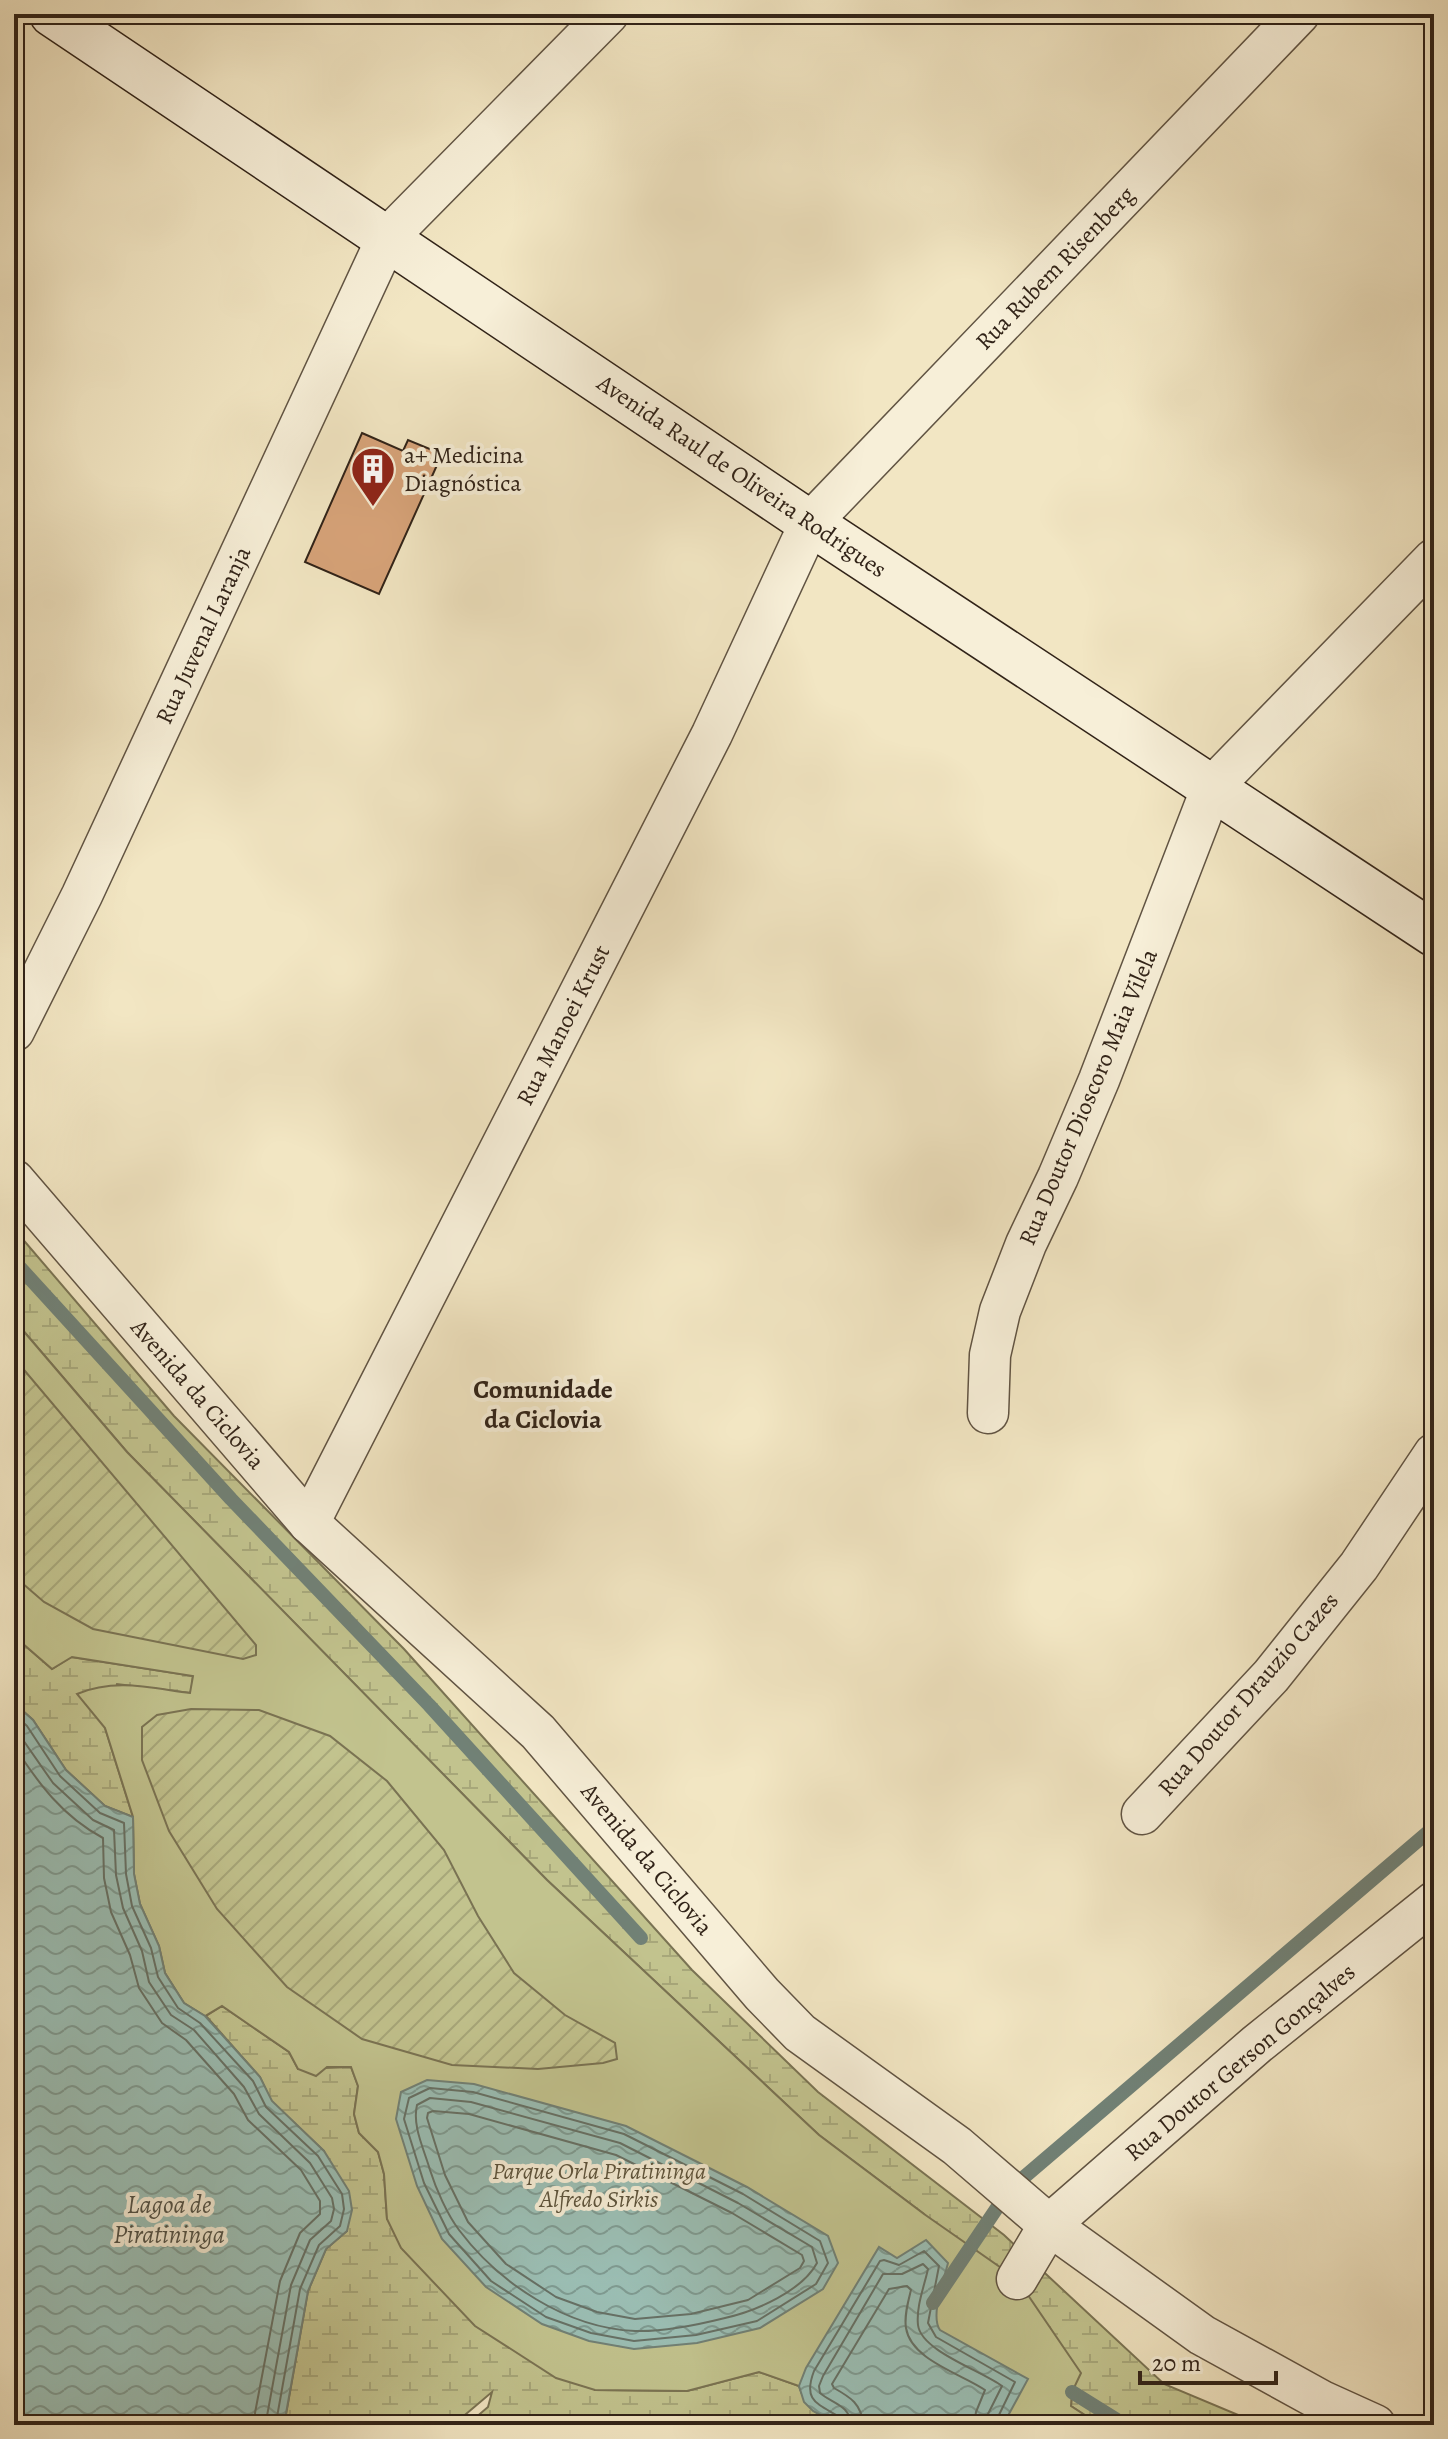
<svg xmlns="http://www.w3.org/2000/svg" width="1448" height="2439" font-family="Alegreya,serif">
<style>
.wetland{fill:url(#wetland-marsh);stroke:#7a7353;stroke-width:2}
.park{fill:#c2c38e;stroke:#7a7353;stroke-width:2}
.garden{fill:url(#garden-furrows);stroke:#7a7353;stroke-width:2}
.water{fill:url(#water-waves);stroke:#718176;stroke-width:2}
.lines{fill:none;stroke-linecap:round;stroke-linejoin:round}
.shore{stroke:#667166;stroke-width:2}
.stream{stroke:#718176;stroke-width:14}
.building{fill:#d7a379;stroke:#312318;stroke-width:2}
.minor-casing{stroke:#615443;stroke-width:43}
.secondary-casing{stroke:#312318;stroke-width:47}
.minor{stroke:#f7efd8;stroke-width:40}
.secondary{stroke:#f7efd8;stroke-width:44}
.labels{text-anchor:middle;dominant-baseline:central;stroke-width:8;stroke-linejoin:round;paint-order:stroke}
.street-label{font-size:24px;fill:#312318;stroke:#f7efd8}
.poi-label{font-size:24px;fill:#312318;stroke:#f7efd8;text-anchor:start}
.park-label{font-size:24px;font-style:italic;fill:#5c533b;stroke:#f7efd8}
.neighbourhood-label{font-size:26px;font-weight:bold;fill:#312318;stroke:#f7efd8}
.water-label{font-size:26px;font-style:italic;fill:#515247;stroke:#f7efd8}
</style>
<defs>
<pattern id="wetland-marsh" width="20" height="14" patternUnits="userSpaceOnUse" patternTransform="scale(2)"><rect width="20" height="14" fill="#c2c38e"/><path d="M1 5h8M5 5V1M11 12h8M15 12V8" fill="none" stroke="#a7a77a"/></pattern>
<pattern id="garden-furrows" width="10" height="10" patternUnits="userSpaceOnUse" patternTransform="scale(2)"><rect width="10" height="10" fill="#c2c38e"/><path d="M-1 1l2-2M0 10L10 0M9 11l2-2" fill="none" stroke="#a7a77a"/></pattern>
<pattern id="water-waves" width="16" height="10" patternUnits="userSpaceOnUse" patternTransform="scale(2)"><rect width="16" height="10" fill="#9bbfb5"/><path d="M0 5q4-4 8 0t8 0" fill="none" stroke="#7f9b92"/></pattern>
</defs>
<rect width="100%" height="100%" fill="#f2e6c3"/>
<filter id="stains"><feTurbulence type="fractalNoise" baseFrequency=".0025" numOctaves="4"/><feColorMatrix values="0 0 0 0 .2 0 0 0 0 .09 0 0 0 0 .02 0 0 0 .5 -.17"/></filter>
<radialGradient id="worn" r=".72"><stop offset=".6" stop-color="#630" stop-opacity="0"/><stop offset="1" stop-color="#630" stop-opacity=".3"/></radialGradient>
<g class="wetland">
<path d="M14 1229 174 1416 404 1649 692 1970 818 2092 1004 2235 1164 2384 1262 2425H1100L1071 2406 1072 2392 924 2214 819 2135 547 1880 127 1452 14 1320Z"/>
<path d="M14 1636 52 1669 71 1657 193 1676 191 1693 117 1684 105 1728 133 1817 105 1806 66 1770 33 1720 14 1703Z"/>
<path d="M222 2006 289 2052 298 2069 351 2067 358 2086 354 2114 359 2133 378 2152 384 2174 387 2219 595 2390 687 2391 759 2372 799 2386C807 2411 817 2413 839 2425H467L488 2407 492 2392 453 2425H288L285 2420 308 2291 326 2249 347 2231 324 2151 271 2101 260 2077 206 2016Z"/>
</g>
<path class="park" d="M14 1320 127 1452 547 1880 819 2135 924 2214 1017 2279 1081 2373 1072 2392 1071 2406 1100 2425H839C817 2413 807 2411 799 2386L759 2372 687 2391 595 2390 556 2378 475 2326 401 2248 387 2219 384 2174 378 2152 359 2133 354 2114 358 2086 351 2067H327L316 2076 298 2069 289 2052 222 2006 205 2016 184 2003 165 1973 159 1946 140 1904 134 1874 133 1817 105 1728 77 1694C115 1678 151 1688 190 1693L193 1676 72 1657 52 1669 14 1636Z"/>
<g class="garden">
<path d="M14 1358 256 1645V1655L243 1659 93 1629 44 1602 14 1576Z"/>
<path d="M191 1709 259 1710 330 1736 387 1781 444 1850 478 1916 514 1973 565 2015 615 2043 617 2059 603 2063 538 2069 452 2065 362 2039 287 1987 217 1909 169 1831 142 1760V1727L157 1715Z"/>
</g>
<g class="water">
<path d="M14 1703 33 1720 66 1770 105 1806 133 1817 134 1874 140 1904 159 1946 165 1973 184 2003 205 2016 260 2077 272 2101 324 2151 349 2191 352 2210 347 2231 326 2249 308 2291 285 2419 288 2425H14Z"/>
<path d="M427 2080 474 2084 626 2126 747 2187 828 2236 838 2263 823 2289 760 2328 697 2343 634 2349 589 2341 542 2324 486 2287 442 2239 417 2186 396 2119 401 2092Z"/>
<path d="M926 2240 948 2263C944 2280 930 2316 940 2330L1028 2379 1003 2425H839L813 2411 804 2402 799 2386 806 2368 879 2247 897 2258Z"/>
</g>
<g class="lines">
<g class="shore">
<path d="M14 1714 27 1726 60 1776 100 1813 124 1823 126 1874 132 1906 151 1948 158 1977 178 2008 200 2023 253 2081 266 2107 318 2156 342 2194 344 2209 340 2226 319 2245 300 2289 277 2417 279 2425"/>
<path d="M14 1727 53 1783 93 1820 114 1830 116 1875 123 1908 142 1951 149 1982 171 2015 194 2030 244 2087 259 2114 310 2163 332 2198 334 2209 331 2221 310 2240 291 2285 267 2416 268 2425"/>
<path d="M14 1746C39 1784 62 1816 103 1838L104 1878 111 1912 130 1955 139 1988 162 2023 186 2040 234 2094 248 2120 301 2170 320 2201V2214L300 2233 280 2281 255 2413V2425"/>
<path d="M430 2088 473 2092 624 2134 743 2194 820 2241 828 2263 816 2284 757 2321 696 2335 634 2341 591 2333 546 2317 491 2281 449 2234 424 2183 404 2119 409 2098Z"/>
<path d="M430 2098 471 2102 620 2143 738 2203 812 2247 817 2263C802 2291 756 2311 725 2318 697 2325 664 2332 635 2331 566 2328 499 2283 459 2230 447 2214 436 2189 430 2170 424 2149 412 2126 417 2105Z"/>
<path d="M433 2111 469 2114 616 2155 732 2213 802 2255 804 2261 800 2268 748 2300 691 2314 635 2319 597 2312 556 2297 506 2264 468 2222 445 2175 427 2118 428 2113Z"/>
<path d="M841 2425 838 2416C816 2403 803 2400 814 2371L880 2261 884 2260 899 2265 924 2251 939 2266 928 2323 936 2337 1015 2382 997 2419 996 2425"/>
<path d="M851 2425C850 2405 833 2404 820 2393L819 2386 823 2376 883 2274H902L923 2264 928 2269C924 2287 916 2307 918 2325 921 2351 982 2371 1002 2386L987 2416 986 2425"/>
<path d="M863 2425C862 2404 850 2397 834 2388L832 2384 889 2289 907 2286 911 2290C908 2302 904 2316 906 2328 911 2360 962 2374 985 2390L976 2412 974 2425"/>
</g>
<g class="stream">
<path d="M14 1261 231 1499 429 1705 641 1938"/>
<path d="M933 2303 1009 2190 1434 1827"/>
<path d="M1072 2392 1125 2425"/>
</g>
</g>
<path class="building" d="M362 433 403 451 408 440 442 454 379 594 305 562Z"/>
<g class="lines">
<g class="minor-casing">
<g id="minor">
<path d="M14 1031 82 895 387 238 608 14"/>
<path d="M14 1180 309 1523 538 1732 762 1994 800 2033 957 2146 1049 2225 1202 2335 1322 2401 1375 2425"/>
<path d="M988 1413 990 1355 1000 1311 1026 1244 1058 1177 1099 1080 1212 787 1434 559"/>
<path d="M309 1523 712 734 810 523 1299 14"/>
<path d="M1142 1814 1271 1676 1359 1566 1434 1454"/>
<path d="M1017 2279 1049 2225 1257 2044 1434 1902"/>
</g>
</g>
<g class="secondary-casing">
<path id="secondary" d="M52 14 810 523 1434 934"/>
</g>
<use href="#minor" class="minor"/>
<use href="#secondary" class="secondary"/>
</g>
<defs>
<g id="building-pin" transform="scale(2.3)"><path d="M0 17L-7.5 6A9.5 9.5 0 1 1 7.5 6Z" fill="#8f2418" stroke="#f7efd8"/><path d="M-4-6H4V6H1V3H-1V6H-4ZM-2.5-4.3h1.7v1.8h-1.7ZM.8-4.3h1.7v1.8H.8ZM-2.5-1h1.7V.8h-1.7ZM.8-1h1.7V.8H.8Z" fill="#fff"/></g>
</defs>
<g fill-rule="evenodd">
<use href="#building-pin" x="373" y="469"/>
</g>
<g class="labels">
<g class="street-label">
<text transform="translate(1055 268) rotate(-46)">Rua Rubem Risenberg</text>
<text transform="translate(742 476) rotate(34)">Avenida Raul de Oliveira Rodrigues</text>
<text transform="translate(203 635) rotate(-65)">Rua Juvenal Laranja</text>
<text transform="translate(563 1025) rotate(-63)">Rua Manoei Krust</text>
<text transform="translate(1088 1097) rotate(-67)">Rua Doutor Dioscoro Maia Vilela</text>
<text transform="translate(198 1394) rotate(49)">Avenida da Ciclovia</text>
<text transform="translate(1248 1694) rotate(-49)">Rua Doutor Drauzio Cazes</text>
<text transform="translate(647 1859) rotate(50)">Avenida da Ciclovia</text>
<text transform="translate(1240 2062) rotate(-40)">Rua Doutor Gerson Gonçalves</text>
</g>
<g class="poi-label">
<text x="404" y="455">a+ Medicina<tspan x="404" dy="28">Diagnóstica</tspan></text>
</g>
<g class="park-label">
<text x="599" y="2171">Parque Orla Piratininga<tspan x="599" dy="28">Alfredo Sirkis</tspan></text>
</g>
<g class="neighbourhood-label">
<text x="543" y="1389">Comunidade<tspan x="543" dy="30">da Ciclovia</tspan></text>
</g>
<g class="water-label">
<text x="169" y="2204">Lagoa de<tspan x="169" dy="30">Piratininga</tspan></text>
</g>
</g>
<rect width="1448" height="2439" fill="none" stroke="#f2e6c3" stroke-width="48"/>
<rect x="16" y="16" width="1416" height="2407" fill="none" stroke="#312318" stroke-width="4"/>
<rect x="24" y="24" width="1400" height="2391" fill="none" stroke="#312318" stroke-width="2"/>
<path d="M1140 2371v12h136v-12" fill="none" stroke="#312318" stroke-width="4"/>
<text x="1152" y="2371" font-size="24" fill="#312318" stroke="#f7efd8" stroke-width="6" paint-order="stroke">20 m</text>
<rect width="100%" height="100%" filter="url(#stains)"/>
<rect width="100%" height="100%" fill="url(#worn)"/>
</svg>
